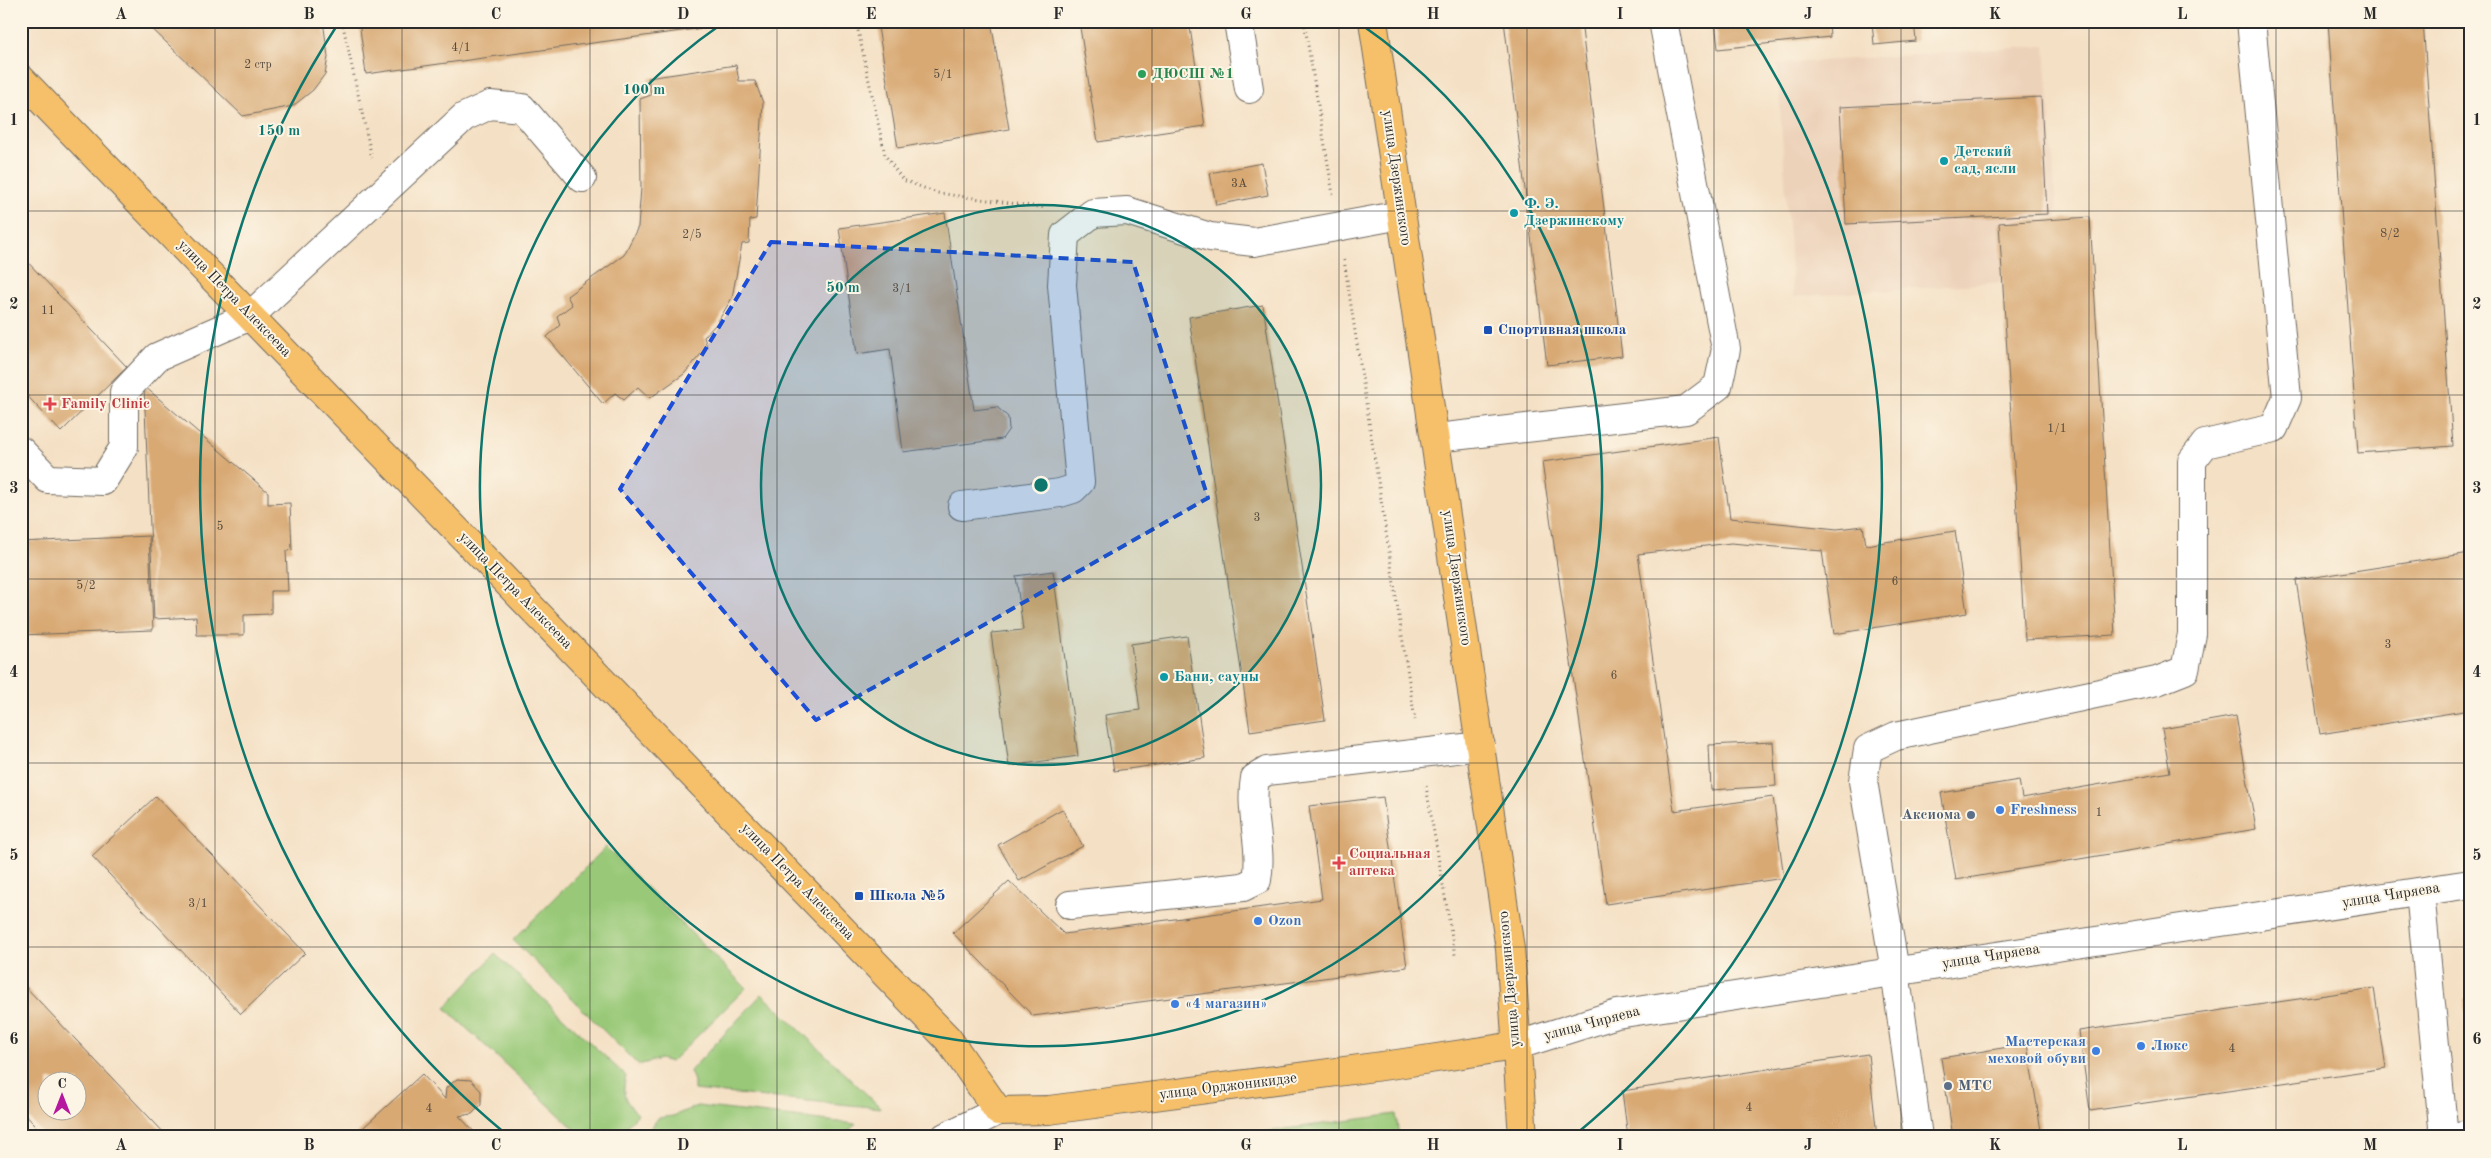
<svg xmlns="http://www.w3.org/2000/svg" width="2491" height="1158" font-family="'Old Standard TT',serif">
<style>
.built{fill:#edd2ba}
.grass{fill:#99c978;stroke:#627a52}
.building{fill:#d8a973;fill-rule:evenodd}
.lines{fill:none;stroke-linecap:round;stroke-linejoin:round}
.minor-casing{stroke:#716a61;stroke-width:30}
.major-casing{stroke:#716a61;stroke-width:30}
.path{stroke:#716a61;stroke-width:3;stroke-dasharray:1 4;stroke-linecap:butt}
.minor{stroke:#fff;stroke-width:28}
.major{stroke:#f6c06b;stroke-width:28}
.marked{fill:#1d4ed8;fill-opacity:0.2;stroke:#1d4ed8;stroke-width:4;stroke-dasharray:10 6;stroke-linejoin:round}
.grid{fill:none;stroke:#2b2b2b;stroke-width:1;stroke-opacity:0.55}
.ring{fill:none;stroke:#0f766e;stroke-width:2.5}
.leisure-dot{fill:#2e9e5b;stroke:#fcf5e5;stroke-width:2}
.culture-dot{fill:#0f9aa8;stroke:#fcf5e5;stroke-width:2}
.transit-dot{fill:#1a4fb4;stroke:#fcf5e5;stroke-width:2}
.health-dot{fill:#e0444e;stroke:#fcf5e5;stroke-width:2}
.shop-dot{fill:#3f7fe0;stroke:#fcf5e5;stroke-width:2}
.service-dot{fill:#5c6f8a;stroke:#fcf5e5;stroke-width:2}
.labels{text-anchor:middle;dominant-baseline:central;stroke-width:4;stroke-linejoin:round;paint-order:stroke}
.number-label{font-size:12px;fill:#564a3d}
.leisure-label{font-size:15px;font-weight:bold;fill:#27864d;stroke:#fcf5e5;text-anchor:start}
.culture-label{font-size:15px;font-weight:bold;fill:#0d838f;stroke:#fcf5e5;text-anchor:start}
.street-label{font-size:15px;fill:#2b2b2b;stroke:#fcf5e5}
.transit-label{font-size:15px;font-weight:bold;fill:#164399;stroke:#fcf5e5;text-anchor:start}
.health-label{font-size:15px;font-weight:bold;fill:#be3a42;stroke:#fcf5e5;text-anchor:start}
.shop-label{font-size:15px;font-weight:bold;fill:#366cbe;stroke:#fcf5e5;text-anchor:start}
.service-label{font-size:15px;font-weight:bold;fill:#4e5e75;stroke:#fcf5e5;text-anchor:end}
.centre{fill:#0f766e;stroke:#fcf5e5;stroke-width:2.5}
.ring-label{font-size:15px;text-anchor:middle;font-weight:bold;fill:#0f766e;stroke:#fcf5e5;stroke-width:4;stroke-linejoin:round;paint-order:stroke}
.neatline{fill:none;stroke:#2b2b2b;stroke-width:2}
.grid-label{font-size:16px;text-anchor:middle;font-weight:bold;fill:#2b2b2b}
</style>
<rect width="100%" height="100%" fill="#fcf5e5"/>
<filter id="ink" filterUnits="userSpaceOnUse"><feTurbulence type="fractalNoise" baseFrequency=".02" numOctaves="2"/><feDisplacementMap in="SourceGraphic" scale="10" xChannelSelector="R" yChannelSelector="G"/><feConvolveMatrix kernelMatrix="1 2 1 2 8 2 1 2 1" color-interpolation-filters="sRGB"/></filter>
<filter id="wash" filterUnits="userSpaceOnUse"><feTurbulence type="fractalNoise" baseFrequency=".0096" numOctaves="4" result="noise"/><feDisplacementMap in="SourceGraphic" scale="20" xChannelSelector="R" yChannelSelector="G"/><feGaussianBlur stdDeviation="1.12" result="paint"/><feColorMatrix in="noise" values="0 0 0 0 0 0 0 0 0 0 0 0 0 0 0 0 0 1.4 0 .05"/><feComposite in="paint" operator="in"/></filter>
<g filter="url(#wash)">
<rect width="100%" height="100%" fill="#f4e0c4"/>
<path class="built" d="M2045 46 2061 278 1793 297 1777 64Z"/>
<g class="grass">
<path d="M606 847 746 988 671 1062 660 1059 638 1065 513 940Z"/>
<path d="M495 954 626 1076C621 1094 625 1102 638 1114L617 1137H583L445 1008Z"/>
<path d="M762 994 881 1108 694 1090V1081L690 1071Z"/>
<path d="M697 1106 856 1124 842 1137H645L658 1118 673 1116Z"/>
<path d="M1396 1114 1399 1137H1228Z"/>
</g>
<g id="blocks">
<g class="building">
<path d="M144 21H323L328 57 325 74 313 90 293 106 243 116Z"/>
<path d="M359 21H747V22L366 74Z"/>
<path d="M877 21H991L1009 129 898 148Z"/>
<path d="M1079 21H1189L1205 126 1098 142Z"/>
<path d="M1504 21H1581L1622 356 1547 365Z"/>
<path d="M1715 21H1829L1830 37 1718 49Z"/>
<path d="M1872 21H1914L1916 41 1874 45Z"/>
<path d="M2328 21H2423L2453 446 2358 453Z"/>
<path d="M736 65 739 81H755L763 103 756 219 750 220 749 243 742 244 732 298 717 323 704 337 707 347 684 374 650 398 638 387 624 400 615 393 603 404 547 337 560 325 557 316 572 305 567 296 624 255 638 227 641 188 640 99 651 95 648 78Z"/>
<path d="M2041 97 2047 214 1846 224 1840 107Z"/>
<path d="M1262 163 1268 195 1216 205 1210 173Z"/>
<path d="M945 213 974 410 997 407 1008 417 1009 429 1002 439 903 452 890 349 857 354 839 228Z"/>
<path d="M2090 217 2115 635 2025 640 1999 223Z"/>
<path d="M21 255 127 367 61 432 21 389Z"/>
<path d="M1263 305 1325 720 1250 731 1189 317Z"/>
<path d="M144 386 268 492V504L290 503 292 550 286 551 288 591H271V614L244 615V635H197L196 617 154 619Z"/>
<path d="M1719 437 1730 518 1837 529 1863 526 1866 545 1955 531 1967 613 1834 634 1822 551 1731 543 1638 554 1674 811 1773 797 1784 878 1606 904 1542 462Z"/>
<path d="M149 536 153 630 21 635V542Z"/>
<path d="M2470 553V710L2320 734 2296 580Z"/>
<path d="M1053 571 1078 756 1009 766 991 633 1023 630 1016 576Z"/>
<path d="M1187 636 1205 758 1114 771 1105 715 1140 710 1131 644Z"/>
<path d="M2236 716 2256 829 1956 880 1941 793 2019 780 2022 798 2170 772 2162 729Z"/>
<path d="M1773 742 1776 786 1711 790 1709 745Z"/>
<path d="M156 796 305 953 241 1014 92 856Z"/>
<path d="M1383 797 1407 967 1033 1016 953 933 1009 881 1064 934 1322 899 1309 806Z"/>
<path d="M1062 809 1083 846 1019 881 998 845Z"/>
<path d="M21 982 168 1137H46L21 1110ZM48 1080H78V1110H48Z"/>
<path d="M2374 988 2386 1068 2090 1111 2079 1031Z"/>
<path d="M2470 998V1027H2469L2464 999Z"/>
<path d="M2027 1044 2042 1137H1953L1941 1058Z"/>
<path d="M1868 1054 1877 1137H1628L1622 1091Z"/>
<path d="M422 1074 445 1099 446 1088 457 1079 471 1080 481 1091V1105L472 1114 459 1116 479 1137H353Z"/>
</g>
</g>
</g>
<g filter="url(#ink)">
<use href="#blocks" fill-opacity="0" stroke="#716a61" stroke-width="1"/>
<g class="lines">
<g class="minor-casing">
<g id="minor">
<path d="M1238 21 1249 89"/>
<path d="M1436 438 1686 410 1718 386 1726 349 1663 21"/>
<path d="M21 451 48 479 103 481 124 447V392L157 357 250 316 464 117 490 105 522 108 582 178"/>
<path d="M962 506 1060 493 1073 489 1080 482 1062 285 1065 235 1093 213 1127 211 1210 237 1254 242 1401 215"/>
<path d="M2420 892 2444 1137"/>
<path d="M1070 905 1243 887 1257 880C1263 846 1249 812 1255 778L1267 771 1481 746"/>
<path d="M1515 1046 1617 1014 2470 884"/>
<path d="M945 1137 998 1111"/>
<path d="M1918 1137 1895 971 1863 781 1868 749 1896 736 2157 681 2185 670 2192 634V461L2205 444 2274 428 2287 398 2251 21"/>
<path d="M2450 1137 2470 1134"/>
</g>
</g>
<g class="major-casing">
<g id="major">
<path d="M1373 21 1510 949 1523 1137"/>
<path d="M21 79 948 1039 998 1111 1049 1110 1397 1064 1515 1046"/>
</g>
</g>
<g class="path">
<path d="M342 21 372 158"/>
<path d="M856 21 885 155 903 180 937 193 1046 208"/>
<path d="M1304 21 1333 194"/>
<path d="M1344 260 1415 720"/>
<path d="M1426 786 1455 955"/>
</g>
<use href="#minor" class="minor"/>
<use href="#major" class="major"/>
</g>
</g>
<path class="marked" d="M771 242 1133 262 1208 498 816 720 620 489Z"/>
<path class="grid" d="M215 21V1137M402 21V1137M590 21V1137M777 21V1137M964 21V1137M1152 21V1137M1339 21V1137M1527 21V1137M1714 21V1137M1901 21V1137M2089 21V1137M2276 21V1137M21 211H2470M21 395H2470M21 579H2470M21 763H2470M21 947H2470"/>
<circle cx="1041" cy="485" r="280" fill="#0f766e" fill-opacity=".12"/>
<g class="ring">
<circle cx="1041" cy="485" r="280"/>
<path d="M1359 23A561 561 0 1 1 723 23"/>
<path d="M506 1134A841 841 0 0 1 336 27M1746 27A841 841 0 0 1 1576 1134"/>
</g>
<circle class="leisure-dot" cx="1142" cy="74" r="5"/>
<g class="culture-dot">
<circle cx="1944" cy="161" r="5"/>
<circle cx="1514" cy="213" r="5"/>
<circle cx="1164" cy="677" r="5"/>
</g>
<g class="transit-dot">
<rect x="1483" y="325" width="10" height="10" rx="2.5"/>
<rect x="854" y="891" width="10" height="10" rx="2.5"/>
</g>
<g class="health-dot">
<path d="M47.5 396.5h5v5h5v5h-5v5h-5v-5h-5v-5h5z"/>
<path d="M1336.5 855.5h5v5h5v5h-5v5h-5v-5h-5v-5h5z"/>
</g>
<g class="shop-dot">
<circle cx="2000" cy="810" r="5"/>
<circle cx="1258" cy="921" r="5"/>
<circle cx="1175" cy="1004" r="5"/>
<circle cx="2141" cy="1046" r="5"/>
<circle cx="2096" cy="1051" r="5"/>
</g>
<g class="service-dot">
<circle cx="1971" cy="815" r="5"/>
<circle cx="1948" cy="1086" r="5"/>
</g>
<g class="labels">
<g class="number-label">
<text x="461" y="48">4/1</text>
<text x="258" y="65">2 стр</text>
<text x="943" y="75">5/1</text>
<text x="1239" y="184">3А</text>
<text x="2390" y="234">8/2</text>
<text x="692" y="235">2/5</text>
<text x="902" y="289">3/1</text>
<text x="48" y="311">11</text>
<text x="2057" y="429">1/1</text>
<text x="1257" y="518">3</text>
<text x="220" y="527">5</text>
<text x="1895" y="582">6</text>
<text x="86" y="586">5/2</text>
<text x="2388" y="645">3</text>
<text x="1614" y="676">6</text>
<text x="2099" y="813">1</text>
<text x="198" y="904">3/1</text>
<text x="2232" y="1049">4</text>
<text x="1749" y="1108">4</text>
<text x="429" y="1109">4</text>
</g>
<g class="leisure-label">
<text x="1152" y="74">ДЮСШ №1</text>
</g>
<g class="culture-label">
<text x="1954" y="152">Детский<tspan x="1954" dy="17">сад, ясли</tspan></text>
<text x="1524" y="204">Ф. Э.<tspan x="1524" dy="17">Дзержинскому</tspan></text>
<text x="1174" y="677">Бани, сауны</text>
</g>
<g class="street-label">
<text transform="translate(1396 178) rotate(82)">улица Дзержинского</text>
<text transform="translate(234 299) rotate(46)">улица Петра Алексеева</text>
<text transform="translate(1456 578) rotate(82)">улица Дзержинского</text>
<text transform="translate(515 591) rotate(46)">улица Петра Алексеева</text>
<text transform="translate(797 882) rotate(46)">улица Петра Алексеева</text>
<text transform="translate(2391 896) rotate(-9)">улица Чиряева</text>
<text transform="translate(1991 957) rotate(-9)">улица Чиряева</text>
<text transform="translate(1510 979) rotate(-95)">улица Дзержинского</text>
<text transform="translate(1592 1024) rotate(-15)">улица Чиряева</text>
<text transform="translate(1228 1087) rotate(-7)">улица Орджоникидзе</text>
</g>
<g class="transit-label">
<text x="1498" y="330">Спортивная школа</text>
<text x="869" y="896">Школа №5</text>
</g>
<g class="health-label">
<text x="61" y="404">Family Clinic</text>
<text x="1349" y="854">Социальная<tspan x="1349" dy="17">аптека</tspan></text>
</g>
<g class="shop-label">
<text x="2010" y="810">Freshness</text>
<text x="1268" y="921">Ozon</text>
<text x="1185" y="1004">«4 магазин»</text>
<text x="2086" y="1042" text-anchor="end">Мастерская<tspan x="2086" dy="17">меховой обуви</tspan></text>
<text x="2151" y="1046">Люкс</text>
</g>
<g class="service-label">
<text x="1961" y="815">Аксиома</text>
<text x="1958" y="1086" text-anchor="start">МТС</text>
</g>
</g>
<circle cx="1041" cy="485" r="8" class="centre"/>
<g class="ring-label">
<text x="644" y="94">100 m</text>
<text x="279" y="135">150 m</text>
<text x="843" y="292">50 m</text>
</g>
<rect width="2491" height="1158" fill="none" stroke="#fcf5e5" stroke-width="55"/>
<g transform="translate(62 1096)"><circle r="24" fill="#fcf5e5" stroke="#a8a49b"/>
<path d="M0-4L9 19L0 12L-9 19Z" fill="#b5179e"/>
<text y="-8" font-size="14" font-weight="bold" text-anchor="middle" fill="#2b2b2b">С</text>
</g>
<rect x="28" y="28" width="2436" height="1102" class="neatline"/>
<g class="grid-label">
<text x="121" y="19">A</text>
<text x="309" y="19">B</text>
<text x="496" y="19">C</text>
<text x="683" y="19">D</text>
<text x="871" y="19">E</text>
<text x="1058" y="19">F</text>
<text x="1246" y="19">G</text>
<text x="1433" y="19">H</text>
<text x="1620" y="19">I</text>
<text x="1808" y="19">J</text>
<text x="1995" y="19">K</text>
<text x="2182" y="19">L</text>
<text x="2370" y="19">M</text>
<text x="14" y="125">1</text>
<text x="2477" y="125">1</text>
<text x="14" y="309">2</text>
<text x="2477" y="309">2</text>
<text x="14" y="493">3</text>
<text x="2477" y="493">3</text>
<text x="14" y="677">4</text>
<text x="2477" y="677">4</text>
<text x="14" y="860">5</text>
<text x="2477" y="860">5</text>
<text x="14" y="1044">6</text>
<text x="2477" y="1044">6</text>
<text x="121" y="1150">A</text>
<text x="309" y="1150">B</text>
<text x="496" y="1150">C</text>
<text x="683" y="1150">D</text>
<text x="871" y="1150">E</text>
<text x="1058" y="1150">F</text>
<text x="1246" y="1150">G</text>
<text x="1433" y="1150">H</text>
<text x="1620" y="1150">I</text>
<text x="1808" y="1150">J</text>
<text x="1995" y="1150">K</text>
<text x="2182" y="1150">L</text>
<text x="2370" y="1150">M</text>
</g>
</svg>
